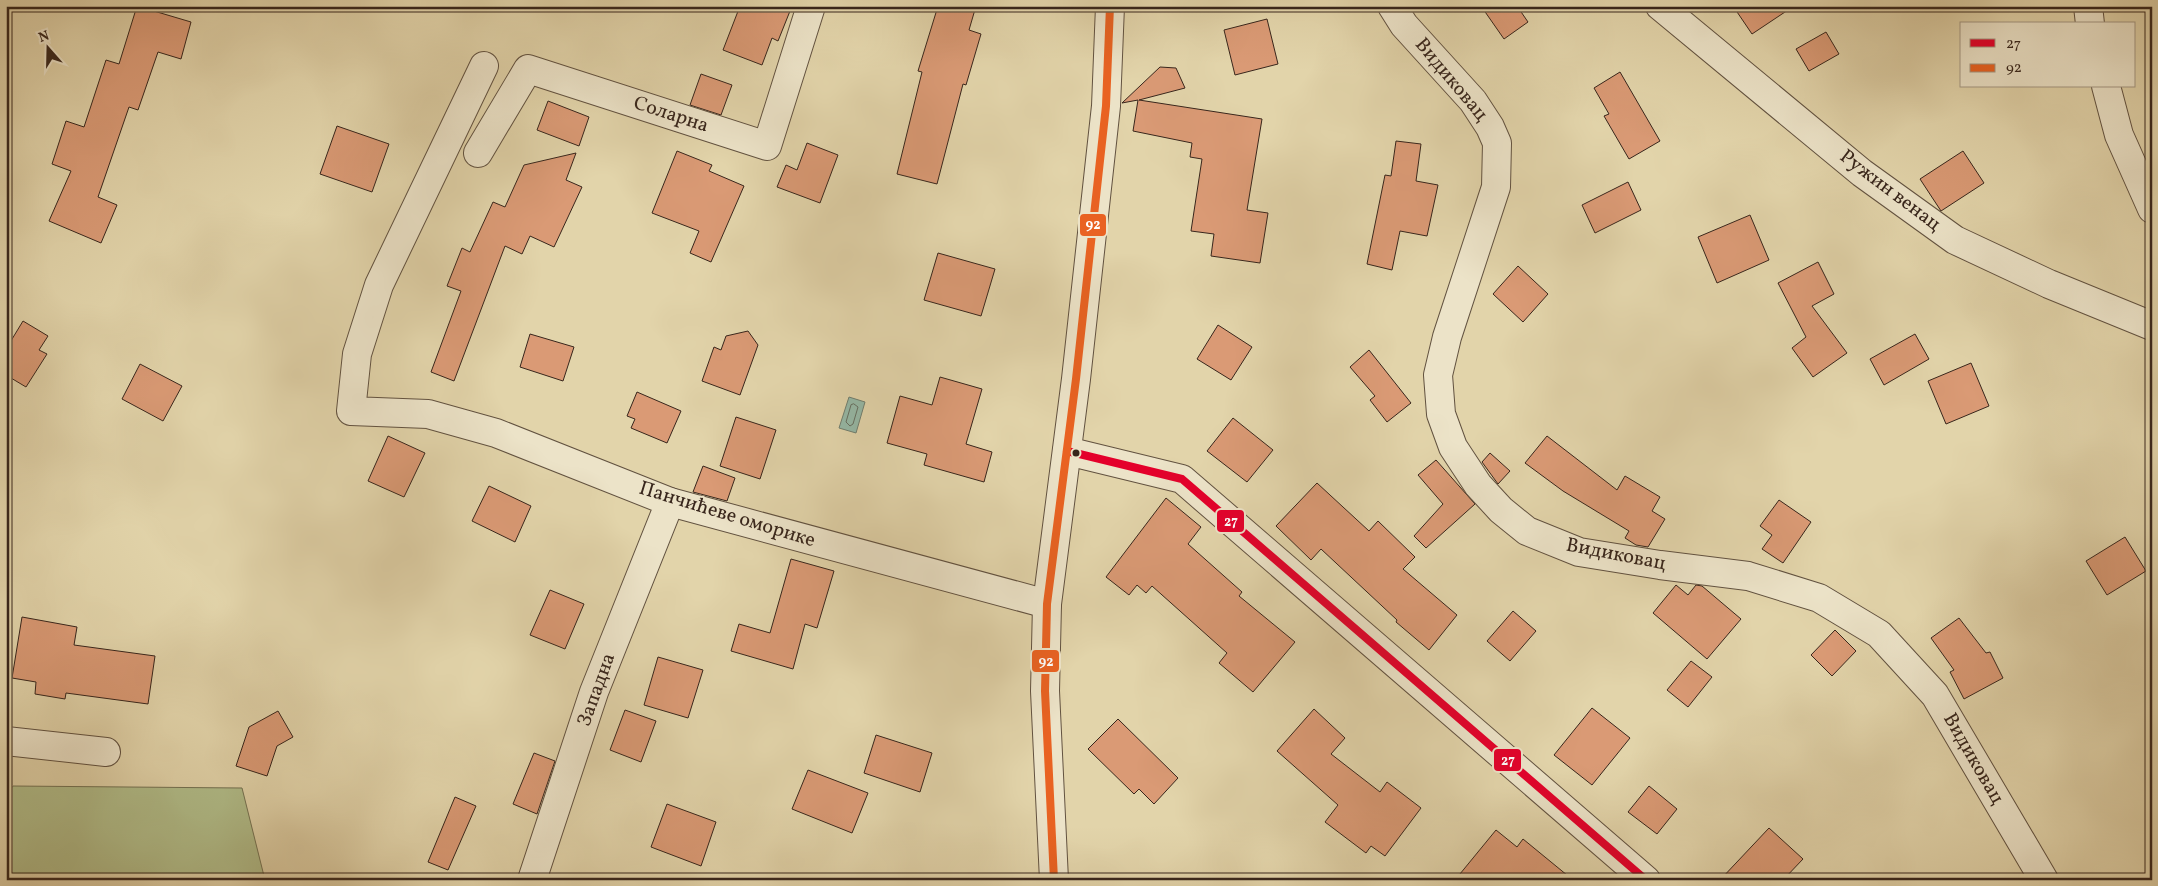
<svg xmlns="http://www.w3.org/2000/svg" width="2158" height="886" font-family="Vollkorn,serif">
<style>
.green{fill:#b1bd8a;stroke:#747253}
.water{fill:#95b8a6;stroke:#707e6f}
.lines{fill:none;stroke-linecap:round;stroke-linejoin:round}
.shore{stroke:#666f61;stroke-width:1}
.building{fill:#da9a75;stroke:#38261c}
.minor-casing{stroke:#625240;stroke-width:30}
.minor{stroke:#ece3c8;stroke-width:28}
.bus-1-casing{stroke:#ece3c8;stroke-width:11}
.bus-2-casing{stroke:#ece3c8;stroke-width:11}
.bus-1{stroke:#e4002b;stroke-width:8}
.bus-2{stroke:#e96222;stroke-width:8}
.bus-dot{fill:#38261c;stroke:#ece3c8;stroke-width:2}
.labels{text-anchor:middle;dominant-baseline:central;stroke-width:4;stroke-linejoin:round;paint-order:stroke}
.street-label{font-size:20px;fill:#38261c;stroke:#ece3c8}
.line-badge{stroke:#ece3c8;stroke-width:2}
.badge-label{font-size:14px;text-anchor:middle;font-weight:bold;fill:#fff}
</style>
<rect width="100%" height="100%" fill="#e2d4aa"/>
<filter id="stains"><feTurbulence type="fractalNoise" baseFrequency=".004" numOctaves="4"/><feColorMatrix values="0 0 0 0 .2 0 0 0 0 .09 0 0 0 0 .02 0 0 0 .5 -.17"/></filter>
<radialGradient id="worn" r=".72"><stop offset=".6" stop-color="#630" stop-opacity="0"/><stop offset="1" stop-color="#630" stop-opacity=".3"/></radialGradient>
<path class="green" d="M13 786 242 788 265 880H6V795Z"/>
<path class="water" d="M849 397 865 402 856 433 839 428Z"/>
<g class="lines">
<path class="shore" d="M854 404 858 407 853 424 850 426 846 422 851 405Z"/>
</g>
<g class="building">
<path d="M137 6 191 22 181 59 158 52 138 110 129 107 98 197 117 205 101 243 49 221 71 171 52 164 66 121 84 127 106 60 119 64Z"/>
<path d="M740 6H792L778 41 772 38 762 65 723 50Z"/>
<path d="M938 6H976L969 30 981 34 966 85 963 84 937 184 897 174 922 72 918 71Z"/>
<path d="M1481 6H1517L1528 22 1504 39Z"/>
<path d="M1733 6H1794L1752 34Z"/>
<path d="M1267 19 1278 64 1235 75 1224 30Z"/>
<path d="M1826 32 1839 54 1809 71 1796 49Z"/>
<path d="M1160 67 1176 68 1185 88 1139 100 1262 119 1247 210 1268 213 1260 263 1211 256 1214 234 1191 231 1202 159 1190 157 1192 143 1133 131 1138 100 1122 103Z"/>
<path d="M1620 72 1660 141 1629 159 1604 116 1609 114 1594 88Z"/>
<path d="M701 74 732 85 721 115 690 105Z"/>
<path d="M548 101 589 117 579 146 537 130Z"/>
<path d="M337 126 389 144 372 192 320 174Z"/>
<path d="M1396 141 1421 144 1416 181 1438 185 1427 236 1400 231 1392 270 1367 264 1385 175 1391 176Z"/>
<path d="M807 143 838 155 820 203 777 187 786 165 797 170Z"/>
<path d="M677 151 712 165 709 171 744 186 711 262 690 253 699 231 652 213Z"/>
<path d="M1963 151 1984 183 1941 211 1920 179Z"/>
<path d="M576 153 566 180 582 187 554 247 530 236 522 254 505 246 454 381 431 372 461 291 447 286 462 248 470 252 493 202 505 207 524 165Z"/>
<path d="M1628 182 1641 210 1595 233 1582 205Z"/>
<path d="M1750 215 1769 260 1717 283 1698 237Z"/>
<path d="M938 253 995 269 981 316 924 300Z"/>
<path d="M1818 262 1834 294 1812 306 1847 353 1813 377 1792 348 1806 337 1778 283Z"/>
<path d="M1518 266 1548 294 1523 322 1493 294Z"/>
<path d="M23 321 48 336 39 350 47 354 26 387 6 375V349Z"/>
<path d="M1218 325 1252 347 1231 380 1197 359Z"/>
<path d="M748 331 758 345 740 395 702 381 714 347 721 350 726 336Z"/>
<path d="M530 334 574 347 563 381 520 367Z"/>
<path d="M1915 334 1929 359 1884 385 1870 359Z"/>
<path d="M1369 350 1411 403 1387 422 1370 400 1375 396 1350 367Z"/>
<path d="M1971 363 1989 406 1946 424 1928 381Z"/>
<path d="M140 364 182 386 163 421 122 399Z"/>
<path d="M940 377 982 389 966 444 992 452 984 482 924 465 927 454 887 443 900 396 932 405Z"/>
<path d="M637 392 681 411 667 443 631 428 635 419 627 416Z"/>
<path d="M736 417 776 430 760 479 720 466Z"/>
<path d="M1233 418 1273 450 1247 482 1207 451Z"/>
<path d="M388 436 425 453 404 497 368 481Z"/>
<path d="M1547 436 1617 490 1625 476 1660 497 1652 511 1665 519 1648 547 1636 545 1625 538 1629 531 1563 491 1525 463Z"/>
<path d="M1490 453 1510 471 1498 484 1482 462Z"/>
<path d="M1436 460 1475 504 1426 548 1414 536 1443 504 1418 475Z"/>
<path d="M703 466 735 478 727 501 693 492Z"/>
<path d="M1317 483 1369 531 1378 521 1415 557 1403 569 1457 615 1429 650 1396 622 1397 620 1321 549 1311 560 1276 526Z"/>
<path d="M489 486 531 506 515 542 472 521Z"/>
<path d="M1166 498 1201 527 1188 544 1242 592 1239 596 1295 642 1253 692 1219 663 1227 653 1152 586 1146 593 1137 585 1129 595 1106 577Z"/>
<path d="M1779 500 1811 522 1783 563 1762 549 1772 535 1760 526Z"/>
<path d="M2125 537 2146 571 2107 595 2086 561Z"/>
<path d="M791 559 834 571 817 628 805 624 793 669 731 651 739 624 770 633Z"/>
<path d="M1676 585 1688 595 1696 585 1702 586 1741 619 1707 659 1653 613Z"/>
<path d="M550 590 584 604 565 649 530 635Z"/>
<path d="M1513 611 1536 631 1510 661 1487 641Z"/>
<path d="M22 617 77 627 74 645 155 656 148 704 66 693 65 699 35 694 36 682 12 678Z"/>
<path d="M1959 618 1986 653 1990 652 2003 678 1964 699 1950 672 1954 670 1931 638Z"/>
<path d="M1835 630 1856 651 1832 676 1811 655Z"/>
<path d="M658 657 703 670 688 718 644 705Z"/>
<path d="M1691 661 1712 677 1688 707 1667 690Z"/>
<path d="M1592 708 1630 738 1592 785 1554 755Z"/>
<path d="M1314 709 1345 738 1331 754 1380 792 1387 782 1421 808 1385 856 1371 846 1366 853 1325 822 1338 805 1277 751Z"/>
<path d="M625 710 656 721 641 762 610 750Z"/>
<path d="M278 711 293 737 277 746 267 776 236 766 249 727Z"/>
<path d="M1118 719 1178 778 1154 804 1139 789 1134 794 1088 749Z"/>
<path d="M876 735 932 753 920 792 864 773Z"/>
<path d="M534 753 555 761 537 814 513 804Z"/>
<path d="M808 770 868 793 852 833 792 809Z"/>
<path d="M1649 786 1677 809 1657 834 1628 812Z"/>
<path d="M455 797 476 806 448 870 428 862Z"/>
<path d="M667 804 716 822 701 866 651 847Z"/>
<path d="M1769 828 1803 859 1783 880H1720Z"/>
<path d="M1496 830 1517 847 1523 839 1573 880H1455Z"/>
</g>
<g class="lines">
<g class="minor-casing">
<g id="minor">
<path d="M1392 6 1404 25 1473 101 1490 127 1497 143 1496 187 1447 337 1438 375 1441 414 1453 447 1478 485 1501 510 1527 531 1579 552 1660 565 1748 576 1819 598 1879 634 1935 695 2044 880"/>
<path d="M1660 6 1862 173 1955 240 2049 284 2152 326"/>
<path d="M2088 6 2090 24"/>
<path d="M484 66 379 285 357 354 351 411 428 414 496 433 670 502 1047 604"/>
<path d="M2106 86 2119 135 2152 209"/>
<path d="M478 153 528 69 767 146 811 6"/>
<path d="M1067 451 1182 479 1646 880"/>
<path d="M6 741 106 752"/>
<path d="M532 880 594 692 670 502"/>
<path d="M1054 880 1045 691 1047 604 1076 379 1106 106 1110 6"/>
</g>
</g>
<use href="#minor" class="minor"/>
<g class="bus-1-casing">
<path id="bus-1" d="M1067 451 1182 479 1646 880"/>
</g>
<g class="bus-2-casing">
<path id="bus-2" d="M1054 880 1045 691 1047 604 1076 379 1106 106 1110 6"/>
</g>
<use href="#bus-1" class="bus-1"/>
<use href="#bus-2" class="bus-2"/>
</g>
<circle class="bus-dot" cx="1076" cy="453" r="4.5"/>
<g class="labels">
<g class="street-label">
<text transform="translate(1451 80) rotate(50)">Видиковац</text>
<text transform="translate(671 115) rotate(18)">Соларна</text>
<text transform="translate(1890 191) rotate(37)">Ружин венац</text>
<text transform="translate(727 515) rotate(17)">Панчићеве оморике</text>
<text transform="translate(1616 555) rotate(11)">Видиковац</text>
<text transform="translate(597 690) rotate(-70)">Западна</text>
<text transform="translate(1973 759) rotate(60)">Видиковац</text>
</g>
</g>
<g class="line-badge">
<rect x="1079" y="213" width="28" height="24" rx="5" fill="#e96222"/>
<rect x="1216" y="509" width="29" height="24" rx="5" fill="#e4002b"/>
<rect x="1031" y="649" width="29" height="24" rx="5" fill="#e96222"/>
<rect x="1493" y="748" width="29" height="24" rx="5" fill="#e4002b"/>
</g>
<g class="badge-label">
<text x="1093" y="229">92</text>
<text x="1231" y="526">27</text>
<text x="1046" y="666">92</text>
<text x="1508" y="765">27</text>
</g>
<rect width="2158" height="886" fill="none" stroke="#e2d4aa" stroke-width="25"/>
<rect x="8" y="8" width="2143" height="871" fill="none" stroke="#38261c" stroke-width="2.5"/>
<rect x="12" y="12" width="2133" height="861" fill="none" stroke="#38261c"/>
<rect x="1960" y="22" width="175" height="65" fill="#ece3c8" stroke="#a49783"/>
<rect x="1970" y="39" width="25" height="8" fill="#e4002b" stroke="#a49783"/>
<text x="2006" y="48" font-size="15" fill="#38261c">27</text>
<rect x="1970" y="64" width="25" height="8" fill="#e96222" stroke="#a49783"/>
<text x="2006" y="72" font-size="15" fill="#38261c">92</text>
<g transform="translate(48 48) rotate(340)" stroke="#ece3c8" stroke-width="4" paint-order="stroke">
<path d="M0-4L9 19L0 12L-9 19Z" fill="#38261c"/>
<text y="-8" font-size="14" font-weight="bold" text-anchor="middle" fill="#38261c">N</text>
</g>
<rect width="100%" height="100%" filter="url(#stains)"/>
<rect width="100%" height="100%" fill="url(#worn)"/>
</svg>
